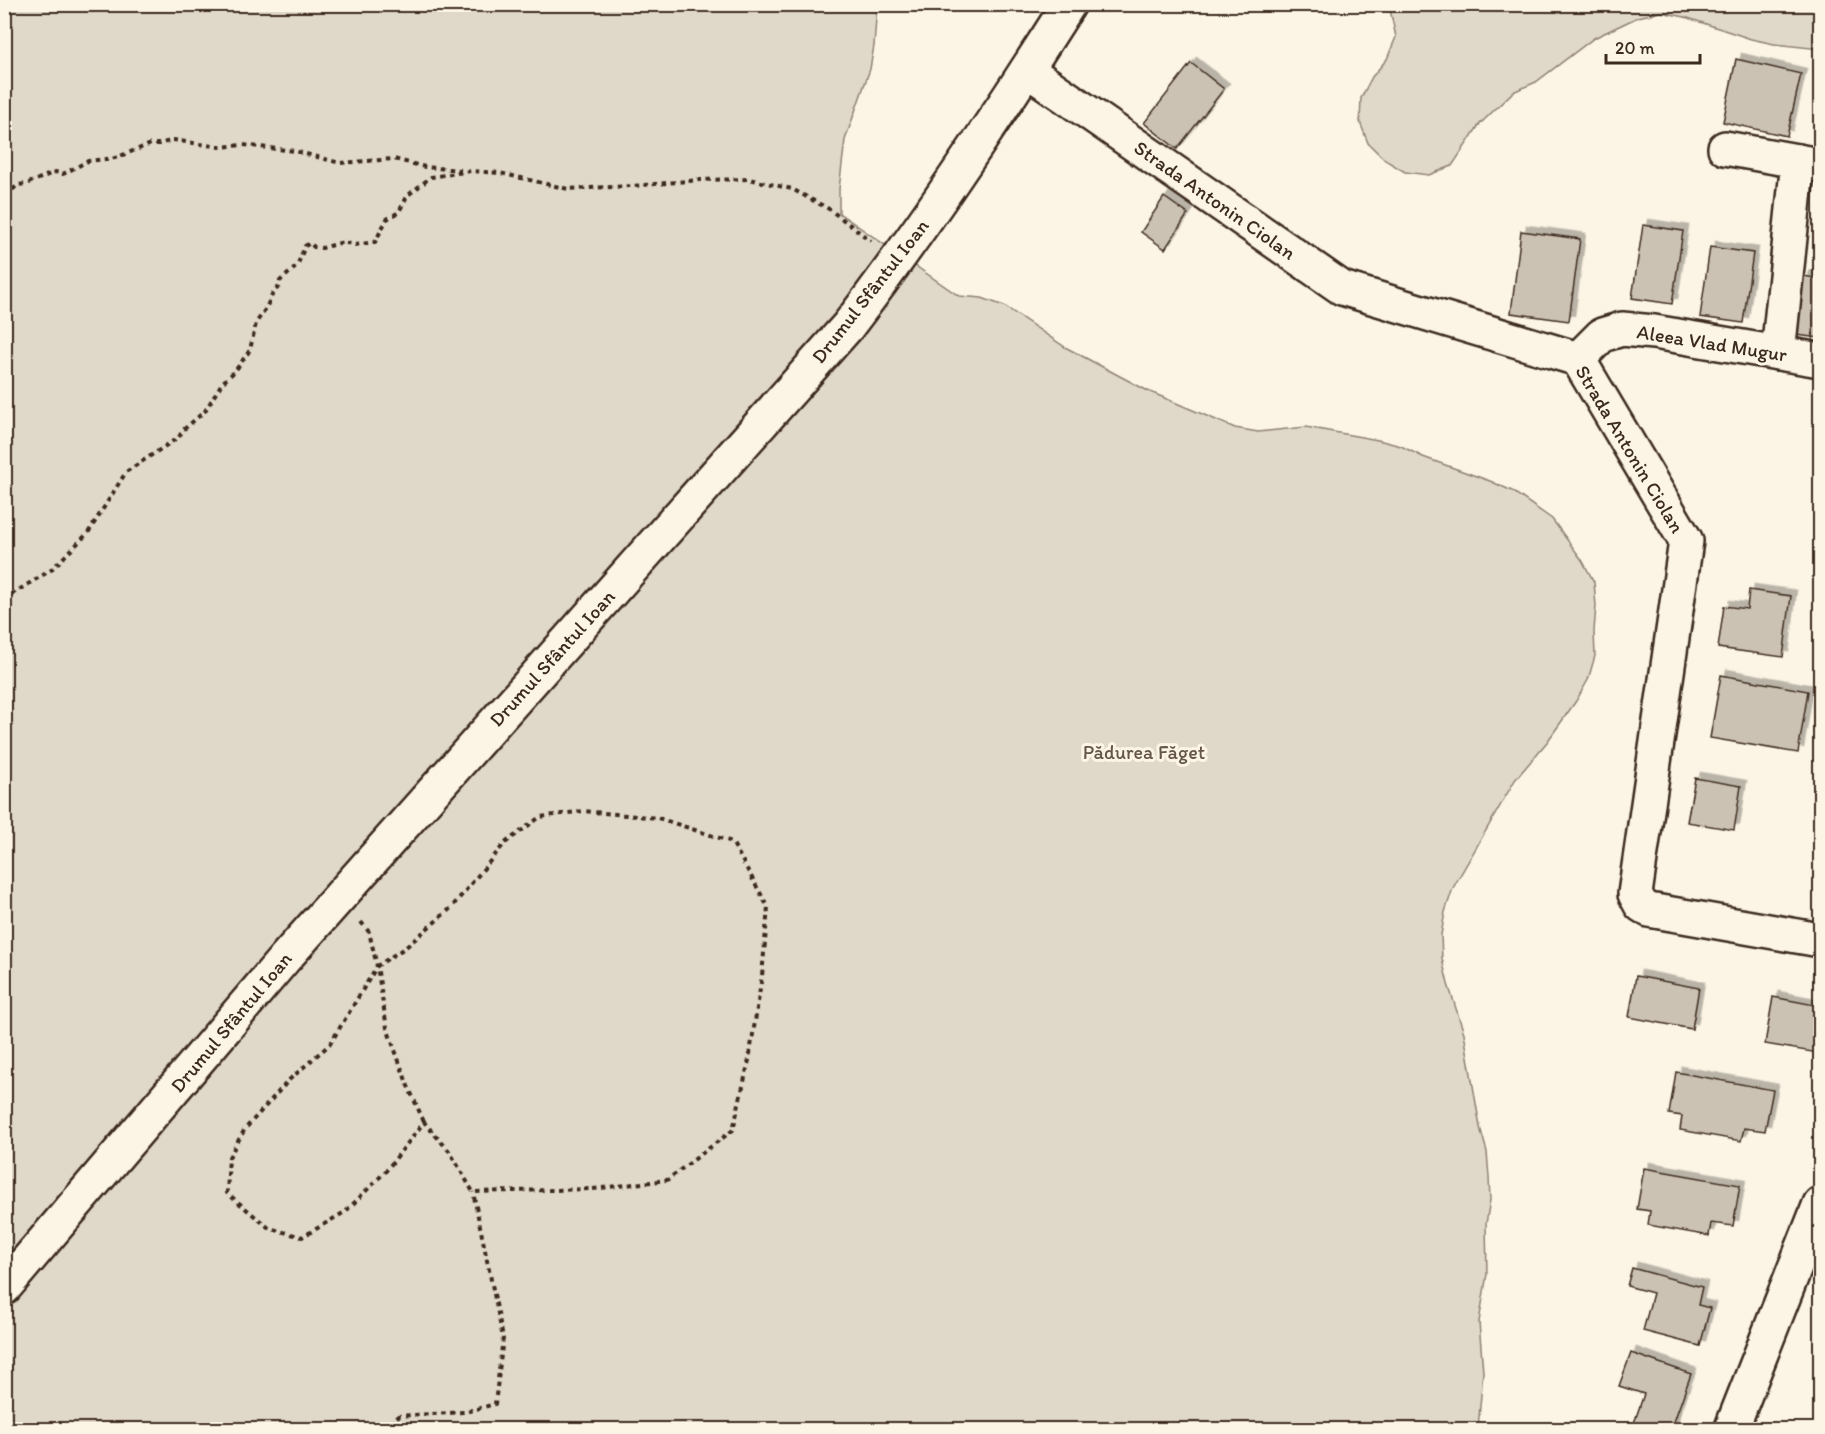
<svg xmlns="http://www.w3.org/2000/svg" width="1825" height="1434" font-family="Itim,sans-serif">
<style>
.green{fill:#e0d8c8;stroke:#8e8173;stroke-width:1.5}
.building{fill:#ccc2b3;stroke:#3b2a1e;stroke-width:1.5;filter:url(#shadow)}
.lines{fill:none;stroke-linecap:round;stroke-linejoin:round}
.minor-casing{stroke:#3b2a1e;stroke-width:38}
.major-casing{stroke:#3b2a1e;stroke-width:38}
.path{stroke:#3b2a1e;stroke-width:4;stroke-dasharray:4.5 4.5;stroke-linecap:butt}
.minor{stroke:#fcf5e5;stroke-width:33}
.major{stroke:#fcf5e5;stroke-width:33}
.labels{text-anchor:middle;dominant-baseline:central;stroke-width:6;stroke-linejoin:round;paint-order:stroke}
.street-label{font-size:20px;fill:#3b2a1e;stroke:#fcf5e5}
.park-label{font-size:20px;fill:#645648;stroke:#fcf5e5}
</style>
<defs>
<filter id="shadow"><feDropShadow dx="5.5" dy="-5.5" stdDeviation="0" flood-color="#0004"/></filter>
</defs>
<rect width="100%" height="100%" fill="#fcf5e5"/>
<filter id="ink" filterUnits="userSpaceOnUse"><feTurbulence type="fractalNoise" baseFrequency=".0167" numOctaves="2"/><feDisplacementMap in="SourceGraphic" scale="12" xChannelSelector="R" yChannelSelector="G"/><feConvolveMatrix kernelMatrix="1 2 1 2 8 2 1 2 1" color-interpolation-filters="sRGB"/></filter>
<g filter="url(#ink)">
<g class="green">
<path d="M5 5H877L874 46 870 69 845 140 839 189V213L959 296 982 298 1004 306 1065 347 1148 391 1235 428 1258 432 1306 427 1378 440 1401 446 1423 457 1490 481 1512 491 1552 519 1582 560 1594 582 1596 606 1594 631 1595 656 1588 680 1576 701 1547 742 1515 780 1453 888 1445 912 1441 935 1442 959 1448 984 1464 1033 1480 1127 1487 1152 1489 1177 1490 1200 1486 1224 1487 1274 1479 1322 1483 1372 1478 1429 5 1430Z"/>
<path d="M1389 5H1820V49L1774 44 1751 39 1685 17 1661 12 1638 17 1594 38 1536 82 1513 92 1479 125 1452 166 1429 175 1405 172 1385 160 1368 143 1360 122 1361 98 1372 77 1387 59 1396 37Z"/>
</g>
<g class="building">
<path d="M1736 59 1801 74 1787 136 1723 122Z"/>
<path d="M1191 63 1224 89 1177 149 1144 123Z"/>
<path d="M1164 197 1188 214 1165 249 1141 232Z"/>
<path d="M1643 225 1683 231 1672 304 1632 298Z"/>
<path d="M1521 231 1580 239 1569 321 1511 313Z"/>
<path d="M1710 247 1753 253 1743 323 1700 317Z"/>
<path d="M1804 276 1820 279V338L1796 335Z"/>
<path d="M1749 590 1791 596 1783 657 1718 648 1724 606 1747 609Z"/>
<path d="M1721 675 1808 691 1798 753 1710 738Z"/>
<path d="M1695 778 1741 786 1734 830 1687 822Z"/>
<path d="M1636 976 1699 988 1692 1029 1629 1017Z"/>
<path d="M1773 997 1820 1006V1037L1818 1053 1765 1044Z"/>
<path d="M1676 1072 1773 1090 1765 1131 1744 1128 1741 1141 1680 1130 1682 1116 1669 1114Z"/>
<path d="M1644 1168 1740 1185 1733 1226 1711 1223 1709 1236 1648 1225 1650 1211 1637 1209Z"/>
<path d="M1632 1268 1702 1287 1698 1305 1710 1308 1700 1346 1643 1331 1653 1293 1627 1286Z"/>
<path d="M1631 1353 1691 1374 1671 1430H1643L1633 1426 1644 1394 1619 1386Z"/>
</g>
<g class="lines">
<g class="minor-casing">
<g id="minor">
<path d="M1027 70 1342 288 1578 359 1686 541 1635 894 1641 905 1649 910 1820 940"/>
<path d="M1725 148 1819 165"/>
<path d="M1778 353 1798 161"/>
<path d="M1578 359 1602 335 1622 329 1654 332 1820 360"/>
<path d="M1731 1430 1820 1204"/>
</g>
</g>
<g class="major-casing">
<path id="major" d="M4 1288 285 958 848 326C927 223 999 114 1069 4"/>
</g>
<g class="path">
<path d="M4 192 11 191 18 185 26 184 55 172 63 174 88 161 115 158 151 144H159L173 140 220 147 243 145 295 151 340 163 394 159 425 167 461 170"/>
<path d="M4 599 51 570 88 533 126 472 179 437 183 430 205 411 222 383 235 371 250 350 256 323 266 308 274 291 279 287 280 281 297 266 305 246 310 243 314 247 322 248 343 242 355 245 375 242 387 219 399 212 407 196 431 177 471 171 500 173 568 189 633 186 699 180 749 179 792 189 829 209 871 241"/>
<path d="M361 922 369 932 377 966 330 1044 289 1080 245 1129 229 1157 227 1193 269 1228 302 1237 345 1212 385 1172 424 1122 450 1152 473 1192 593 1189 667 1180 733 1130 749 1060 762 976 768 907 732 842 658 818 583 811 540 817 505 843 451 908 406 947 377 966 387 1028 408 1086 424 1122"/>
<path d="M384 1430 398 1416 465 1412 495 1404 503 1338 473 1192"/>
</g>
<use href="#minor" class="minor"/>
<use href="#major" class="major"/>
</g>
</g>
<g class="labels">
<g class="street-label">
<text transform="translate(1215 200) rotate(35)">Strada Antonin Ciolan</text>
<text transform="translate(870 291) rotate(-52)">Drumul Sfântul Ioan</text>
<text transform="translate(1712 343) rotate(9)">Aleea Vlad Mugur</text>
<text transform="translate(1630 449) rotate(59)">Strada Antonin Ciolan</text>
<text transform="translate(552 658) rotate(-48)">Drumul Sfântul Ioan</text>
<text transform="translate(231 1022) rotate(-50)">Drumul Sfântul Ioan</text>
</g>
<g class="park-label">
<text x="1144" y="752">Pădurea Făget</text>
</g>
</g>
<rect width="1825" height="1434" fill="none" stroke="#fcf5e5" stroke-width="24"/>
<rect x="12" y="12" width="1801" height="1410" fill="none" stroke="#3b2a1e" stroke-width="2" filter="url(#ink)"/>
<path d="M1606 54v9h94v-9" fill="none" stroke="#3b2a1e" stroke-width="3"/>
<text x="1615" y="54" font-size="18" fill="#3b2a1e" stroke="#fcf5e5" stroke-width="4.5" paint-order="stroke">20 m</text>
</svg>
